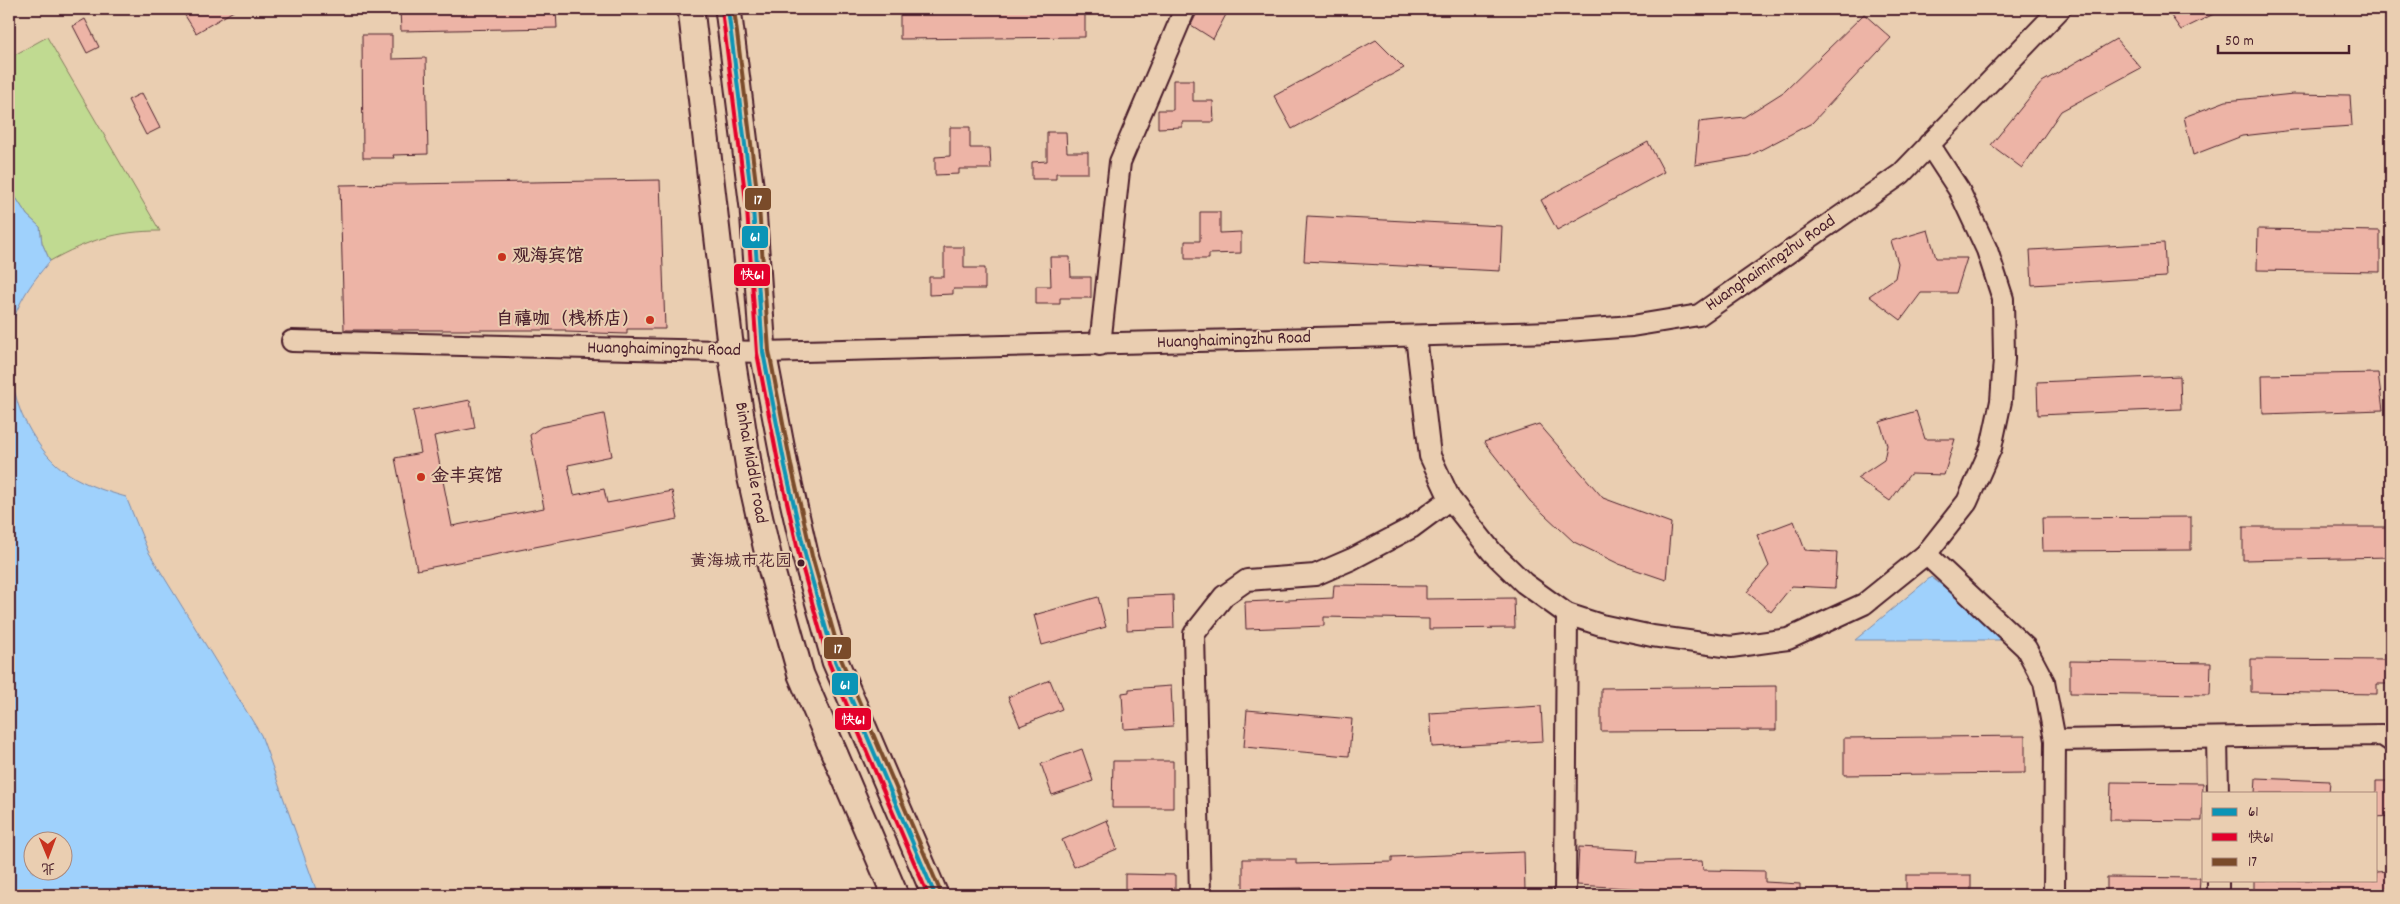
<svg xmlns="http://www.w3.org/2000/svg" width="2400" height="904" font-family="Dekko,'LXGW WenKai TC',sans-serif">
<style>
.green{fill:#c0da91;stroke:#857c5e}
.water{fill:#9fd1fc;stroke:#7d8aa8;fill-rule:evenodd}
.building{fill:#edb4a6;stroke:#4a1f2b}
.lines{fill:none;stroke-linecap:round;stroke-linejoin:round}
.minor-casing{stroke:#4a1f2b;stroke-width:24}
.major-casing{stroke:#4a1f2b;stroke-width:29}
.minor{stroke:#eaceb1;stroke-width:20}
.major{stroke:#eaceb1;stroke-width:25}
.bus-1-casing{stroke:#eaceb1;stroke-width:8}
.bus-2-casing{stroke:#eaceb1;stroke-width:8}
.bus-3-casing{stroke:#eaceb1;stroke-width:8}
.bus-1{stroke:#0b94b6;stroke-width:4}
.bus-2{stroke:#e4002b;stroke-width:4}
.bus-3{stroke:#7a4b2a;stroke-width:4}
.poi-dot{fill:#c8321e;stroke:#eaceb1;stroke-width:2}
.bus-dot{fill:#4a1f2b;stroke:#eaceb1;stroke-width:2}
.labels{text-anchor:middle;dominant-baseline:central;stroke-width:4;stroke-linejoin:round;paint-order:stroke}
.bus-label{font-size:17px;fill:#4a1f2b;stroke:#eaceb1;text-anchor:end}
.poi-label{font-size:18px;font-weight:bold;fill:#4a1f2b;stroke:#eaceb1;text-anchor:start}
.street-label{font-size:18px;fill:#4a1f2b;stroke:#eaceb1}
.line-badge{stroke:#eaceb1;stroke-width:2}
.badge-label{font-size:14px;text-anchor:middle;font-weight:bold;fill:#fff}
</style>
<rect width="100%" height="100%" fill="#eaceb1"/>
<filter id="ink" filterUnits="userSpaceOnUse"><feTurbulence type="fractalNoise" baseFrequency=".02" numOctaves="2"/><feDisplacementMap in="SourceGraphic" scale="10" xChannelSelector="R" yChannelSelector="G"/><feConvolveMatrix kernelMatrix="1 2 1 2 8 2 1 2 1" color-interpolation-filters="sRGB"/></filter>
<g filter="url(#ink)">
<path class="green" d="M47 37 160 231C117 231 88 240 50 261L42 243 40 227 27 215 9 187V58Z"/>
<g class="water">
<path d="M9 187 27 215 40 227 42 243 50 261C30 284 14 307 9 338Z"/>
<path d="M9 370C13 384 16 401 22 415 47 467 72 482 126 497L148 551 261 735 318 895H9ZM32 842H62V872H32Z"/>
<path d="M1931 577 2002 631 2006 640H1855Z"/>
</g>
<g class="building">
<path d="M181 9H237L196 33Z"/>
<path d="M400 9H556L557 28 401 31Z"/>
<path d="M900 9H1085V37L900 39Z"/>
<path d="M1199 9H1229L1213 39 1191 25Z"/>
<path d="M2166 9H2224L2181 30Z"/>
<path d="M1864 14 1891 38 1812 123 1749 156 1695 165 1699 122 1744 117 1785 91Z"/>
<path d="M85 19 99 47 87 53 73 26Z"/>
<path d="M362 35H392V59L426 58 428 154 393 155 394 158H363Z"/>
<path d="M2116 39 2141 68 2061 111 2022 168 1991 145 2042 82Z"/>
<path d="M1376 40 1404 68 1292 129 1274 96Z"/>
<path d="M1173 80H1193V101H1213L1214 122H1182V127L1158 128V110H1173Z"/>
<path d="M142 93 160 128 146 135 128 100Z"/>
<path d="M2293 94 2350 95 2352 126 2294 130 2242 136 2193 155 2184 117 2226 101Z"/>
<path d="M950 127H970V148H990L991 169H959V174L935 175V157L950 156Z"/>
<path d="M1047 132H1066L1067 152H1088V173H1056V179H1032V162L1047 161Z"/>
<path d="M1648 142 1664 172 1557 230 1541 200Z"/>
<path d="M660 180 665 329H627V334L566 332V330H344L340 185Z"/>
<path d="M1200 212H1220V233L1241 232V253L1209 254V259H1185V241H1200Z"/>
<path d="M1307 216 1502 226 1500 271 1304 261Z"/>
<path d="M2258 229 2380 231V272L2257 270Z"/>
<path d="M1928 230 1936 258H1967L1956 293H1921L1901 320 1869 296 1895 278 1898 263 1891 241Z"/>
<path d="M2164 243 2166 277 2032 285 2030 250Z"/>
<path d="M944 247H964V268H985V289H953V294L929 295V277H944Z"/>
<path d="M1050 257H1070L1071 277H1091V298H1060V304H1036V286H1051Z"/>
<path d="M2378 373 2383 410 2263 414 2262 375Z"/>
<path d="M2180 376 2181 409 2038 415 2037 382Z"/>
<path d="M470 400 475 428 434 436 452 526 544 508 530 435 541 427 604 414 612 456 568 465 574 495 604 489 607 503 672 491 678 519 417 570 395 458 421 453 413 411Z"/>
<path d="M1916 411 1925 439H1955L1944 475 1910 474 1890 501 1857 478 1884 460 1887 445 1880 422Z"/>
<path d="M1539 424 1603 498 1671 523 1666 580 1619 564 1574 542 1530 501 1484 442Z"/>
<path d="M2191 517V550L2043 551 2042 518Z"/>
<path d="M1794 521 1805 550 1837 552 1835 588 1792 586 1771 612 1747 592 1769 566 1757 535Z"/>
<path d="M2243 527H2391V557L2243 560Z"/>
<path d="M1334 585 1426 586V599L1514 598 1515 628 1429 629V619L1324 617V626L1246 629 1245 602 1333 598Z"/>
<path d="M1173 595 1174 628 1127 630 1126 597Z"/>
<path d="M1098 597 1106 627 1042 645 1034 615Z"/>
<path d="M2251 659 2391 660V684H2377V694L2251 692Z"/>
<path d="M2070 661 2211 663 2210 695 2070 693Z"/>
<path d="M1050 680 1062 709 1020 726 1008 697Z"/>
<path d="M1171 686 1173 726 1124 729 1122 693 1129 692V689Z"/>
<path d="M1776 686V730L1601 731V688Z"/>
<path d="M1541 706 1543 741 1432 747 1430 713Z"/>
<path d="M1247 710 1352 719 1349 756 1244 747Z"/>
<path d="M2025 736V773L1844 775V738Z"/>
<path d="M1082 749 1093 781 1052 795 1041 764Z"/>
<path d="M1113 761H1173V808H1112Z"/>
<path d="M2256 778 2330 781 2329 793H2255Z"/>
<path d="M2376 781H2391V816L2376 817Z"/>
<path d="M2111 782 2203 783 2202 821 2110 820Z"/>
<path d="M1107 820 1117 849 1074 867 1062 840Z"/>
<path d="M1579 847 1638 850 1637 863 1702 861 1703 870 1765 871V882L1800 884V895H1645L1644 889 1577 885Z"/>
<path d="M1524 852 1525 891 1399 895H1302V888L1243 889V859H1296V864L1392 862V857Z"/>
<path d="M2391 871V895H2254V880H2376V872Z"/>
<path d="M1125 874 1175 875V895H1125Z"/>
<rect x="1906" y="875" width="65" height="20"/>
<path d="M2107 877 2200 878 2199 895H2107Z"/>
</g>
<g class="lines">
<g class="minor-casing">
<g id="minor">
<path d="M1416 336 1430 456 1450 499 1492 552 1524 583 1567 614 1565 895"/>
<path d="M292 341 763 352 1554 332 1632 326 1699 315 1901 174 2060 9"/>
<path d="M1100 345 1120 162 1185 9"/>
<path d="M1926 554 2026 648 2044 682 2055 740 2054 895"/>
<path d="M1567 614 1601 625 1652 636 1731 647 1788 639 1864 604 1926 554 1967 502 1991 448 2001 401 2004 359 2003 299 1987 250 1959 190 1929 144"/>
<path d="M2217 738 2218 793"/>
<path d="M2055 740 2382 735 2391 741"/>
<path d="M2218 880V895"/>
<path d="M1200 895 1194 634 1224 596 1247 580 1315 575 1352 559 1411 528 1450 499"/>
</g>
</g>
<g class="major-casing">
<g id="major">
<path d="M691 9 731 352 750 475 771 568 801 675 895 895"/>
<path d="M728 9 753 208 763 352 785 466 806 558 835 661 935 895"/>
</g>
</g>
<use href="#minor" class="minor"/>
<use href="#major" class="major"/>
<g class="bus-1-casing">
<path id="bus-1" d="M728 9 753 208 763 352 785 466 806 558 835 661 935 895"/>
</g>
<g class="bus-2-casing">
<path id="bus-2" d="M722 10 747 209 757 353 779 467 800 559 829 663 928 895"/>
</g>
<g class="bus-3-casing">
<path id="bus-3" d="M734 9 759 207 769 351 791 465 812 556 841 659 941 893"/>
</g>
<use href="#bus-1" class="bus-1"/>
<use href="#bus-2" class="bus-2"/>
<use href="#bus-3" class="bus-3"/>
</g>
</g>
<g class="poi-dot">
<circle cx="502" cy="257" r="5"/>
<circle cx="650" cy="320" r="5"/>
<circle cx="421" cy="477" r="5"/>
</g>
<circle class="bus-dot" cx="801" cy="563" r="4.5"/>
<g class="labels">
<g class="bus-label">
<text x="792" y="563">黄海城市花园</text>
</g>
<g class="poi-label">
<text x="512" y="257">观海宾馆</text>
<text x="640" y="320" text-anchor="end">自禧咖（栈桥店）</text>
<text x="431" y="477">金丰宾馆</text>
</g>
<g class="street-label">
<text transform="translate(1771 264) rotate(-35)">Huanghaimingzhu Road</text>
<text transform="translate(1234 341) rotate(-2)">Huanghaimingzhu Road</text>
<text transform="translate(664 350) rotate(1)">Huanghaimingzhu Road</text>
<text transform="translate(750 463) rotate(80)">Binhai Middle road</text>
</g>
</g>
<g class="line-badge">
<rect x="744" y="187" width="28" height="24" rx="5" fill="#7a4b2a"/>
<rect x="741" y="225" width="28" height="24" rx="5" fill="#0b94b6"/>
<rect x="733" y="263" width="38" height="24" rx="5" fill="#e4002b"/>
<rect x="823" y="636" width="29" height="24" rx="5" fill="#7a4b2a"/>
<rect x="831" y="672" width="28" height="24" rx="5" fill="#0b94b6"/>
<rect x="834" y="707" width="38" height="24" rx="5" fill="#e4002b"/>
</g>
<g class="badge-label">
<text x="758" y="204">17</text>
<text x="755" y="241">61</text>
<text x="752" y="279">快61</text>
<text x="838" y="653">17</text>
<text x="845" y="689">61</text>
<text x="853" y="724">快61</text>
</g>
<rect width="2400" height="904" fill="none" stroke="#eaceb1" stroke-width="30"/>
<rect x="15" y="15" width="2370" height="874" fill="none" stroke="#4a1f2b" stroke-width="2" filter="url(#ink)"/>
<rect x="2202" y="792" width="175" height="90" fill="#eaceb1" stroke="#aa887b"/>
<rect x="2212" y="808" width="25" height="8" fill="#0b94b6" stroke="#aa887b"/>
<text x="2248" y="816" font-size="15" fill="#4a1f2b">61</text>
<rect x="2212" y="833" width="25" height="8" fill="#e4002b" stroke="#aa887b"/>
<text x="2248" y="842" font-size="15" fill="#4a1f2b">快61</text>
<rect x="2212" y="858" width="25" height="8" fill="#7a4b2a" stroke="#aa887b"/>
<text x="2248" y="866" font-size="15" fill="#4a1f2b">17</text>
<g transform="translate(48 856) rotate(179)"><circle r="24" fill="#eaceb1" stroke="#aa887b"/>
<path d="M0-4L9 19L0 12L-9 19Z" fill="#c8321e"/>
<text y="-8" font-size="14" font-weight="bold" text-anchor="middle" fill="#4a1f2b">北</text>
</g>
<path d="M2218 45v8h131v-8" fill="none" stroke="#4a1f2b" stroke-width="2.5"/>
<text x="2225" y="45" font-size="15" fill="#4a1f2b" stroke="#eaceb1" stroke-width="4" paint-order="stroke">50 m</text>
</svg>
